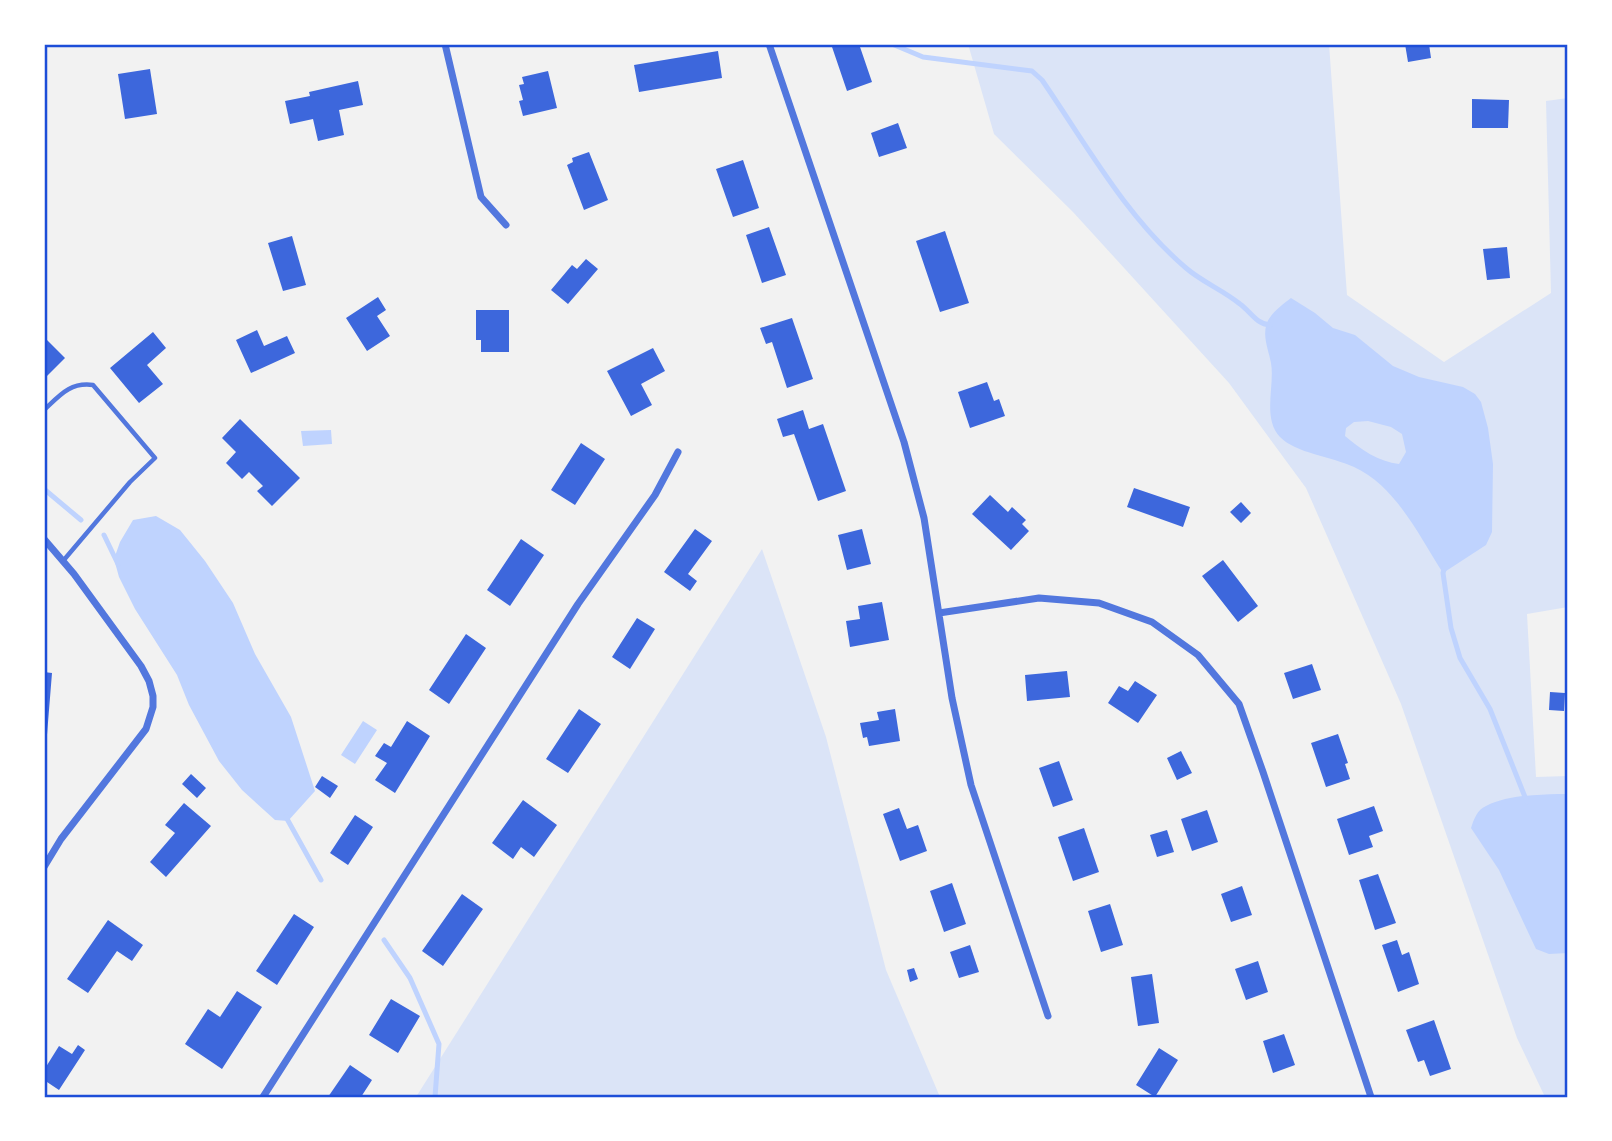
<svg xmlns="http://www.w3.org/2000/svg" width="1612" height="1141" font-family="'Space Grotesk',sans-serif">
<rect width="100%" height="100%" fill="#f2f2f2"/>
<!-- green -->
<path fill="#dbe4f7" d="M968 44H1329L1347 295 1444 362 1551 293 1546 101 1568 98V607L1527 614 1536 777 1568 776V1097H1545L1517 1038 1401 704 1306 488 1229 383 1073 212 994 134Z
M762 549 826 737 886 970 940 1097H416Z"/>
<!-- water -->
<path fill="#bfd3fe" fill-rule="evenodd" d="M1291 298 1315 313 1333 328 1355 335 1393 366 1419 377 1463 387 1475 394 1481 402 1488 428 1493 464 1492 532 1486 545 1443 573C1419 536 1396 486 1354 467 1333 457 1295 453 1280 437 1262 418 1275 386 1271 363 1269 351 1263 339 1266 326 1268 315 1282 305 1291 298ZM1368 421 1391 427 1402 434 1406 452 1399 464C1379 462 1360 449 1345 436L1346 428 1354 422Z
M331 430 332 444 303 446 301 431Z
M156 516 180 530 205 561 233 603 255 654 291 717 315 791 288 821 275 820 242 790 219 761 189 705 177 675 135 609 119 577 114 559 120 542 133 520Z
M363 721 377 730 355 764 341 755Z
M1558 794H1568V953L1549 954 1536 949 1499 870 1471 828C1474 819 1477 810 1486 806 1507 795 1535 795 1558 794Z"/>
<g fill="none" stroke-linecap="round" stroke-linejoin="round">
<!-- stream -->
<path stroke="#bfd3fe" stroke-width="5" d="M892 44 923 57 1032 71 1042 80C1086 144 1126 217 1186 268 1202 282 1223 290 1240 304 1251 312 1256 324 1270 325
M44 489 81 520
M104 535 118 564
M1445 566 1443 573 1451 628 1460 658 1490 709 1527 802
M286 817 321 880
M384 940 410 978 439 1044 435 1097"/>
</g>
<!-- building -->
<path fill="#3d67dc" d="M831 44H859L872 82 847 91Z
M1405 44H1429L1431 58 1408 62Z
M718 51 722 78 639 92 634 65Z
M150 69 157 114 125 119 118 74Z
M548 71 557 108 523 116 519 101 523 100 519 85 524 84 522 77Z
M358 81 363 105 339 110 344 135 318 141 313 119 290 124 285 101 310 96 309 92Z
M1472 99 1509 100 1508 128H1472Z
M898 123 907 148 879 157 871 133Z
M589 152 608 200 584 210 567 165 573 162 572 158Z
M743 160 759 208 733 217 716 169Z
M769 227 786 275 762 283 746 235Z
M945 231 969 303 940 312 916 241Z
M292 236 306 285 283 291 268 243Z
M1507 247 1510 278 1487 280 1483 249Z
M586 259 598 269 568 304 551 290 572 265 577 269Z
M378 297 386 310 377 316 390 336 367 351 346 318Z
M476 310H509V352H481V340H476Z
M792 318 813 379 787 388 772 342 766 344 760 328Z
M257 330 264 346 287 336 295 353 251 373 236 340Z
M153 332 166 348 147 365 163 384 139 403 110 368Z
M44 337 65 358 47 376 44 372Z
M653 348 665 371 641 384 652 405 631 416 607 371Z
M987 382 994 401 999 399 1005 416 970 428 958 392Z
M803 410 809 429 823 424 846 491 818 501 794 434 783 437 777 419Z
M240 419 300 478 272 506 257 491 263 486 249 472 242 479 226 463 236 452 222 438Z
M581 443 605 459 575 505 551 490Z
M1134 488 1190 507 1183 527 1127 507Z
M990 495 1008 512 1012 507 1026 520 1022 524 1029 531 1011 550 972 514Z
M1241 502 1251 513 1241 523 1230 512Z
M695 529 712 541 688 574 697 581 690 591 664 572Z
M862 529 871 564 847 570 838 535Z
M521 539 544 555 510 606 487 590Z
M1223 560 1258 606 1238 622 1202 576Z
M882 602 889 640 850 647 846 621 860 619 858 606Z
M637 618 655 629 630 669 612 657Z
M466 634 486 648 449 704 429 690Z
M1312 664 1321 690 1293 699 1284 673Z
M1067 671 1070 697 1027 701 1025 675Z
M44 672 52 673 46 747H44Z
M1135 681 1157 695 1138 723 1108 703 1119 686 1128 691Z
M1550 692 1565 693 1564 711 1549 710Z
M579 709 601 724 568 773 546 759Z
M895 709 900 741 869 746 867 737 863 738 860 723 879 720 877 712Z
M407 721 430 736 395 793 375 780 387 763 375 756 384 743 391 747Z
M1338 734 1348 763 1345 764 1350 779 1326 787 1311 743Z
M1181 751 1192 773 1177 780 1167 758Z
M1059 761 1073 800 1053 807 1039 768Z
M191 774 206 788 197 798 182 784Z
M322 776 338 786 330 798 315 787Z
M523 800 557 825 534 857 521 847 513 859 492 843Z
M184 803 211 826 166 877 150 862 175 833 165 825Z
M1374 806 1383 831 1369 836 1373 847 1349 855 1337 819Z
M899 808 907 829 918 825 927 851 900 861 883 814Z
M1207 810 1218 842 1192 851 1181 819Z
M355 815 373 827 348 865 330 853Z
M1084 828 1099 872 1073 881 1058 837Z
M1167 830 1174 852 1157 857 1150 835Z
M1378 874 1396 923 1375 930 1359 880Z
M952 883 966 924 944 932 930 891Z
M1242 886 1252 915 1231 922 1221 894Z
M462 894 483 909 443 966 422 951Z
M1110 904 1123 945 1101 952 1088 911Z
M294 914 314 927 277 985 256 971Z
M108 920 143 945 132 961 117 951 88 993 67 979Z
M1397 940 1402 955 1409 952 1419 984 1398 992 1382 945Z
M970 945 979 972 959 978 950 952Z
M1258 961 1268 992 1246 1000 1235 969Z
M914 968 918 979 910 982 907 970Z
M1152 974 1159 1023 1138 1026 1131 977Z
M237 991 262 1007 222 1069 185 1044 208 1009 220 1017Z
M391 999 420 1016 398 1053 369 1035Z
M1434 1020 1451 1069 1430 1076 1424 1060 1418 1062 1406 1030Z
M1284 1034 1295 1065 1273 1073 1263 1041Z
M78 1045 85 1050 59 1090 44 1080V1070L59 1046 72 1054Z
M1159 1048 1178 1060 1155 1097 1136 1085Z
M350 1065 372 1080 361 1097H328Z"/>
<g fill="none" stroke-linecap="round" stroke-linejoin="round">
<!-- service -->
<path stroke="#5277de" stroke-width="4.5" d="M44 410C60 395 70 382 93 385L155 458 130 482 63 561"/>
<!-- minor -->
<path stroke="#5277de" stroke-width="7" d="M445 44 481 197 506 225
M769 44 904 442 924 518 952 698 971 785 1048 1016
M44 539 74 574 141 666 149 681 153 696V707L146 729 61 839 44 867
M939 613 1039 598 1099 603 1152 622 1198 655 1239 704 1263 772 1371 1097
M263 1097 578 604 655 495 678 452"/>
</g>
<!-- border -->
<rect width="1612" height="1141" fill="none" stroke="#ffffff" stroke-width="91"/>
<rect x="46" y="46" width="1520" height="1050" fill="none" stroke="#1d4ed8" stroke-width="2.5"/>
</svg>
